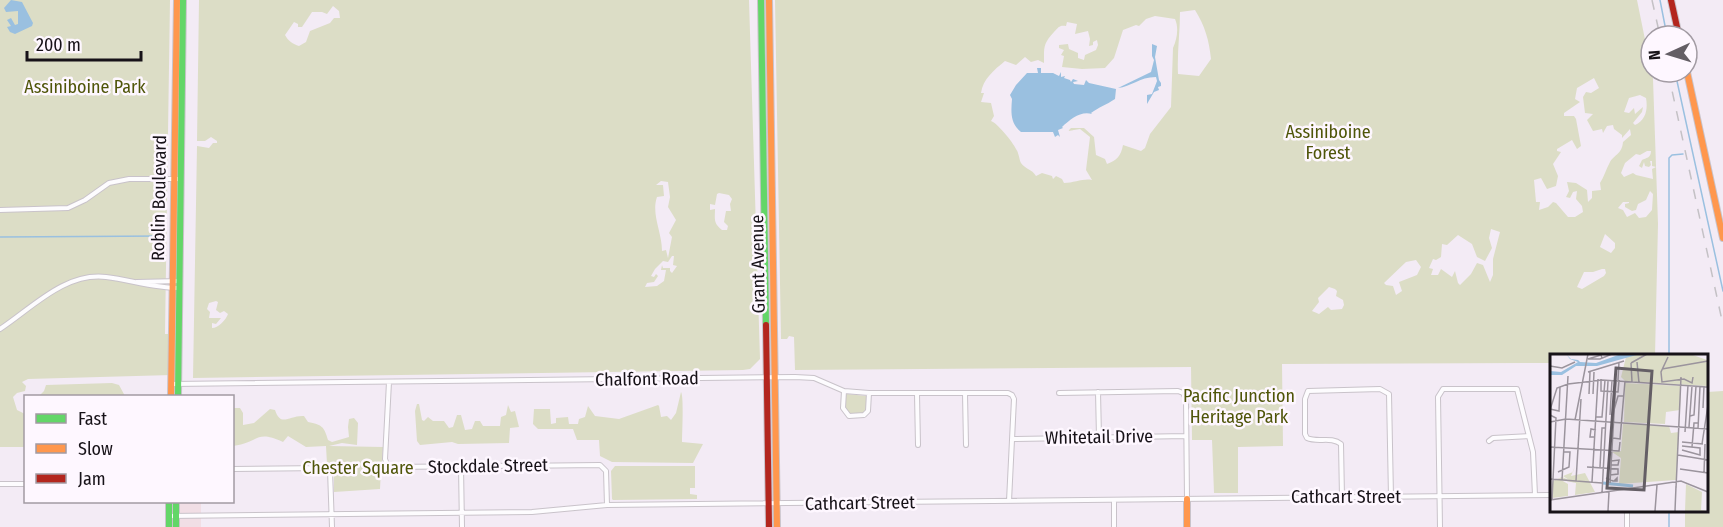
<svg xmlns="http://www.w3.org/2000/svg" width="1723" height="527" font-family="'Fira Sans Condensed',sans-serif">
<rect width="100%" height="100%" fill="#f3ebf5"/>
<!-- commercial -->
<path fill="#f1dee5" d="M177 502H201V527H177Z"/>
<!-- green -->
<path fill="#dcddc6" fill-rule="evenodd" d="M0 0H170L165 334H172V375L28 379 22 382 26 386 25 391 17 393 13 397 17 410 25 414V447H0Z
M199 0H749L760 359 750 369 743 370 193 378 197 146 209 148 213 143H217V141L211 137 205 141H197ZM333 6 339 11 340 18H334L330 23 310 31 306 42 299 46C293 44 288 41 285 35L294 22 298 24V27H302L312 12H322L327 14ZM661 181 668 182 670 197 668 207 676 220 669 233 672 237 668 258 666 250 662 251C662 232 651 214 657 197L664 196 663 185H656ZM719 193 729 195 732 199 730 204 731 211H726L724 222 728 226 727 230H722C713 223 715 219 715 209L710 210V204L715 205 717 194ZM672 256H674L673 265 677 266 672 273 670 271V268H663L662 265 661 270H666L664 281 657 286 645 287 647 283 654 282 658 276 656 274 654 277 651 276 655 269 663 261 668 262ZM216 301 218 302 216 310 220 313 224 311 228 314C226 320 218 328 212 328V323L216 324 221 318H209L210 312 207 309 209 303Z
M775 0H1637L1653 79 1658 224 1655 356H1552V363L1282 364 1283 446 1238 447V493H1214L1212 440H1192L1191 367 795 370 794 337 789 336 787 339H781ZM1195 10C1205 26 1209 40 1211 59L1199 76 1178 74C1177 53 1180 33 1180 12ZM1155 16 1175 19C1179 28 1177 39 1173 48L1171 107 1150 134 1145 148 1141 151 1123 145C1121 156 1117 160 1107 164L1105 159 1096 155 1094 137 1084 128H1071L1068 131 1080 129 1090 137 1086 170 1092 180C1084 178 1074 183 1064 183L1062 179 1056 176 1053 179 1052 176 1042 173 1036 176C1032 169 1025 169 1021 163 1019 159 1019 153 1016 149 1013 142 996 122 991 121L994 116 991 103 981 102 984 93H981C983 79 994 70 1005 61L1016 65 1025 57 1031 62 1038 60 1044 63C1044 47 1043 44 1054 32 1059 27 1059 25 1066 26L1067 22 1077 24 1075 34 1088 31 1090 39 1089 46 1093 45V42L1097 40 1098 45 1096 50 1085 55 1084 60 1078 58V53L1069 49 1068 44 1059 45V48L1064 50 1061 55 1064 56 1062 67 1082 69 1105 68 1114 58 1123 30 1136 25 1139 26 1146 19ZM1594 78 1599 88 1591 93 1586 92 1583 97 1585 113 1593 114 1587 120 1593 131 1602 129 1603 133 1607 126 1613 125 1614 129 1622 135V138L1630 129 1631 135 1623 142C1622 154 1615 154 1610 162 1606 169 1604 177 1600 183L1601 190 1592 191V198L1588 202 1587 190 1576 183 1567 182 1569 191 1566 197 1570 198 1573 192 1577 191 1576 199 1582 206 1583 212 1575 217H1568L1556 203 1553 202 1548 207 1539 210 1540 202H1536L1534 180 1541 178 1547 189 1556 186 1558 176 1553 164 1561 152 1557 151V149L1572 140 1577 149 1581 146 1576 119 1574 116H1564V113L1580 102 1575 99 1577 88ZM1640 95 1646 98C1648 109 1646 120 1635 125L1633 123 1642 112 1643 107 1635 114 1634 108 1629 113 1624 112 1629 98ZM1647 151H1651C1651 158 1646 158 1642 160L1639 166 1642 168 1644 162 1645 166 1649 167 1651 165 1650 161H1652V166L1656 167 1652 169 1653 179 1636 175 1633 173 1624 177 1621 173 1625 163 1636 154 1640 155ZM1650 191 1653 194 1652 210 1646 217 1639 218 1635 213 1627 217 1623 210 1618 208 1623 202H1629V203L1625 204V207L1632 211 1636 210 1638 204 1646 200ZM1491 229 1500 232 1493 259V275L1490 282 1483 265 1477 263 1471 274 1460 285 1458 283 1455 271 1452 277 1441 269 1438 275H1431L1433 269 1429 268 1433 259 1436 260 1441 257 1442 244 1447 245 1458 235 1472 244 1477 257 1485 261 1492 248 1489 238ZM1605 234 1615 243V248L1611 253 1600 247ZM1416 260 1421 267 1417 275 1399 282 1402 291 1396 295 1393 286 1386 285 1384 283 1406 262ZM1602 269H1605L1606 273 1604 276 1582 289 1577 287 1584 272H1593ZM1329 287 1335 289 1337 291 1336 296 1343 300 1344 305 1342 309 1331 310 1328 307 1319 314 1312 311 1319 302 1318 298Z
M112 383 119 385 125 396H39L44 391 46 385Z
M1723 391V527H1685V511L1706 510 1707 392Z
M681 392C684 397 682 432 682 442L703 444 693 463 612 462 600 456 599 440H577L573 429H538L533 424 534 409H550L551 424 556 423V418L568 417 569 424H578L579 419 585 417 588 406 595 416 619 419 658 405 659 406 661 417 667 416 671 420 676 413Z
M847 394 866 396C869 403 868 408 864 414H850L845 410 844 396Z
M417 404H419L422 420 424 421 428 417 433 421H444L449 428 453 427 457 415H461L465 430 472 429 475 421H480L483 426H500L501 417 506 415 508 405 511 412 515 411 519 427 510 428 509 443 458 444 452 442 420 445 417 441 415 411Z
M233 408H240L243 413V425L254 423 270 409 275 410C281 428 289 415 304 416L308 422C322 425 324 426 328 440L332 442 349 437 348 427 349 419 354 418 358 423 357 445 342 443 329 446 383 447 382 465 385 469H381L380 489 334 492V465L327 464 326 446 306 447 288 436 283 442C255 429 259 443 233 446Z
M615 466H695V488H690V494L697 495V499L613 500 612 499 611 471Z"/>
<!-- water -->
<path fill="#9ac0e0" d="M11 0 22 2 33 23 32 26 15 34 10 32 7 27 11 26 7 20 11 18 15 25 18 24V11L6 12 4 8Z
M1152 44 1157 46 1155 57 1159 80 1161 83V86L1158 87 1159 90 1154 92 1147 104V95L1152 94 1157 81 1156 77C1139 77 1131 87 1118 88L1151 72 1154 60 1152 56Z
M1037 68H1041V73H1053L1059 76 1061 72V77L1065 76 1064 78 1070 80 1071 82 1073 79 1078 81 1073 82 1074 84 1084 85 1086 80 1089 83 1116 89 1115 99C1106 105 1099 107 1091 113L1092 114C1080 111 1071 119 1062 127L1063 128 1058 130 1060 137 1058 135 1055 137 1053 132H1021C1010 123 1011 112 1012 99L1010 95 1016 85 1027 73H1038Z"/>
<g fill="none" stroke-linecap="round" stroke-linejoin="round">
<!-- stream -->
<path stroke="#9ac0e0" stroke-width="1.5" d="M1660 0 1667 36
M1675 72 1723 291
M0 237 164 236
M1669 356V158L1672 155 1683 154
M1669 527V510"/>
<defs>
<path id="street" d="M0 210 68 208 85 200 109 183 129 179H181
M137 282 180 281
M0 329C32 308 65 272 106 277 131 280 154 288 180 288
M389 382 385 459 387 464 391 467 600 465 606 471 607 505
M172 384 795 377 814 378 844 391 869 393H1008L1012 395 1014 399 1009 501
M844 391 843 408 849 416 864 415 868 411 869 393
M1098 392 1099 437
M965 393 966 445
M1059 393 1178 391 1183 393 1186 399 1187 499
M917 394 918 445
M1013 439 1186 436
M1489 441 1493 438 1529 436
M461 467 462 527
M232 469 326 468 330 470 332 527
M0 484H26
M1342 497 1341 444C1331 436 1318 443 1307 438L1305 434V399L1308 391 1380 389 1389 394 1391 497
M1114 500V527
M1627 510V527
M169 516 532 512 607 505 1552 495
M1440 527 1438 397 1443 389H1517L1533 452 1535 495"/>
<path id="fast" d="M761 0 766 325
M178 396 183 0
M169 502V527
M176 502V527"/>
<path id="slow" d="M769 0 777 527
M1687 72 1723 238
M171 396 177 0
M1187 499V527"/>
<path id="jam" d="M1671 0 1679 36
M766 325 769 527"/>
</defs>
<!-- street casing -->
<use href="#street" stroke="#c9c3ca" stroke-width="6"/>
<!-- fast casing -->
<use href="#fast" stroke="#c9c3ca" stroke-width="8"/>
<!-- slow casing -->
<use href="#slow" stroke="#c9c3ca" stroke-width="8"/>
<!-- jam casing -->
<use href="#jam" stroke="#c9c3ca" stroke-width="8"/>
<!-- street -->
<use href="#street" stroke="#fdfcfe" stroke-width="4"/>
<!-- fast -->
<use href="#fast" stroke="#63d668" stroke-width="6"/>
<!-- slow -->
<use href="#slow" stroke="#ff974d" stroke-width="6"/>
<!-- jam -->
<use href="#jam" stroke="#b3261e" stroke-width="6"/>
<!-- rail -->
<path stroke="#c4c1c5" stroke-width="1.5" stroke-dasharray="10 10" stroke-linecap="butt" d="M1652 0 1660 36
M1668 72 1723 325"/>
</g>
<g text-anchor="middle" dominant-baseline="central" stroke-width="5" stroke-linejoin="round" paint-order="stroke">
<!-- park labels -->
<g font-size="18" fill="#4f5509" stroke="#fef7ff">
<text x="85" y="87">Assiniboine Park</text>
<text x="1328" y="132">Assiniboine<tspan x="1328" dy="21">Forest</tspan></text>
<text x="1239" y="396">Pacific Junction<tspan x="1239" dy="21">Heritage Park</tspan></text>
<text x="358" y="468">Chester Square</text>
</g>
<!-- street labels -->
<g font-size="18" fill="#171218" stroke="#fef7ff">
<text transform="translate(159 198) rotate(-89)">Roblin Boulevard</text>
<text transform="translate(758 264) rotate(-91)">Grant Avenue</text>
<text transform="translate(647 379) rotate(-1)">Chalfont Road</text>
<text transform="translate(1099 437) rotate(-1)">Whitetail Drive</text>
<text transform="translate(488 466) rotate(-1)">Stockdale Street</text>
<text x="1346" y="497">Cathcart Street</text>
<text transform="translate(860 503) rotate(-1)">Cathcart Street</text>
</g>
</g>
<!-- overview -->
<g transform="translate(1550 354)">
<rect width="158" height="158" fill="#f3ebf5"/>
<path d="M90 0H140L157 6V32L75 27 71 23 76 3ZM75 29 131 32 130 56 116 58 115 70 74 68ZM73 70 119 72 121 79 129 78 126 126 69 130 71 104 62 98 71 97ZM25 112 21 122 35 119 45 138 25 141 26 129 11 126 18 130V142L2 144 3 127 12 123 19 126 13 122 23 118ZM136 130 152 138 151 156 157 157H135Z" fill="#dcddc6"/>
<path d="M16 0 21 5 28 6 30 8 46 9 71 0H90L47 12H26L12 21H0V17L11 18 28 8 20 5Z" fill="#9ac0e0"/>
<path fill="none" stroke="#9ac0e0" stroke-width="3" d="M53 129 83 132"/>
<path fill="none" stroke="#9b949d" stroke-width="1.5" d="M118 3 111 18 112 28 134 25 142 29 143 23M52 4 51 1 38 5H50L62 0M87 8 89 29M81 9 82 28M81 9 97 0M0 12 12 14 25 8M112 15 158 7M38 18 74 7M51 25V37L68 38 69 26M68 26 69 8M39 40 40 18M43 40 44 18M153 54 154 32M0 55 9 57 10 33M0 56 7 34 18 30 52 26 158 33M64 56 68 42H74M0 61 6 64 2 146M60 61 62 26M140 62 144 61 146 32M46 63H52L55 26M25 66 38 0M0 68 16 65 158 75M139 73 142 32M148 75 150 32M135 78 138 31M45 83H40L41 75 46 76M63 84 70 85 75 27M132 88 153 90M152 90 158 51M132 92 150 94V101L132 96M0 93 69 97 70 88M142 93 144 69H148M128 101 158 106M61 107 69 106 68 111H61M37 113 68 115V120L60 121M50 113 52 74H55M130 115 158 119M8 118 19 113 20 98H14M154 119 155 90M56 124 63 127H67V124L64 127M0 125 52 129M12 126 18 22M26 127 31 45M42 128 48 25M60 129 66 26M126 134 131 23M52 139 58 27M0 146 131 127 158 138M58 157 59 138M105 157 107 131M125 157 126 132"/>
<path fill="#645e65" fill-opacity="0.15" stroke="#645e65" stroke-width="3" d="M66 14 102 17 94 136 57 134Z"/>
<rect width="158" height="158" fill="none" stroke="#171218" stroke-width="3"/>
</g>
<!-- legend -->
<rect x="24" y="395" width="210" height="108" fill="#fef7ff" stroke="#a29ba3" stroke-width="1.5"/>
<rect x="36" y="414" width="30" height="9" fill="#63d668" stroke="#a29ba3" stroke-width="1.5"/>
<text x="78" y="425" font-size="18" fill="#171218">Fast</text>
<rect x="36" y="444" width="30" height="9" fill="#ff974d" stroke="#a29ba3" stroke-width="1.5"/>
<text x="78" y="455" font-size="18" fill="#171218">Slow</text>
<rect x="36" y="474" width="30" height="9" fill="#b3261e" stroke="#a29ba3" stroke-width="1.5"/>
<text x="78" y="485" font-size="18" fill="#171218">Jam</text>
<!-- north arrow -->
<g transform="translate(1669 54) rotate(266)"><circle r="28" fill="#fef7ff" stroke="#a29ba3" stroke-width="1.5"/>
<path d="M0-4.5L10 22L0 15L-10 22Z" fill="#645e65"/>
<text y="-9" font-size="16" font-weight="bold" text-anchor="middle" fill="#171218">N</text>
</g>
<!-- scale -->
<path d="M27 51v9h114v-9" fill="none" stroke="#171218" stroke-width="3"/>
<text x="36" y="51" font-size="18" fill="#171218" stroke="#fef7ff" stroke-width="4.5" paint-order="stroke">200 m</text>
</svg>
